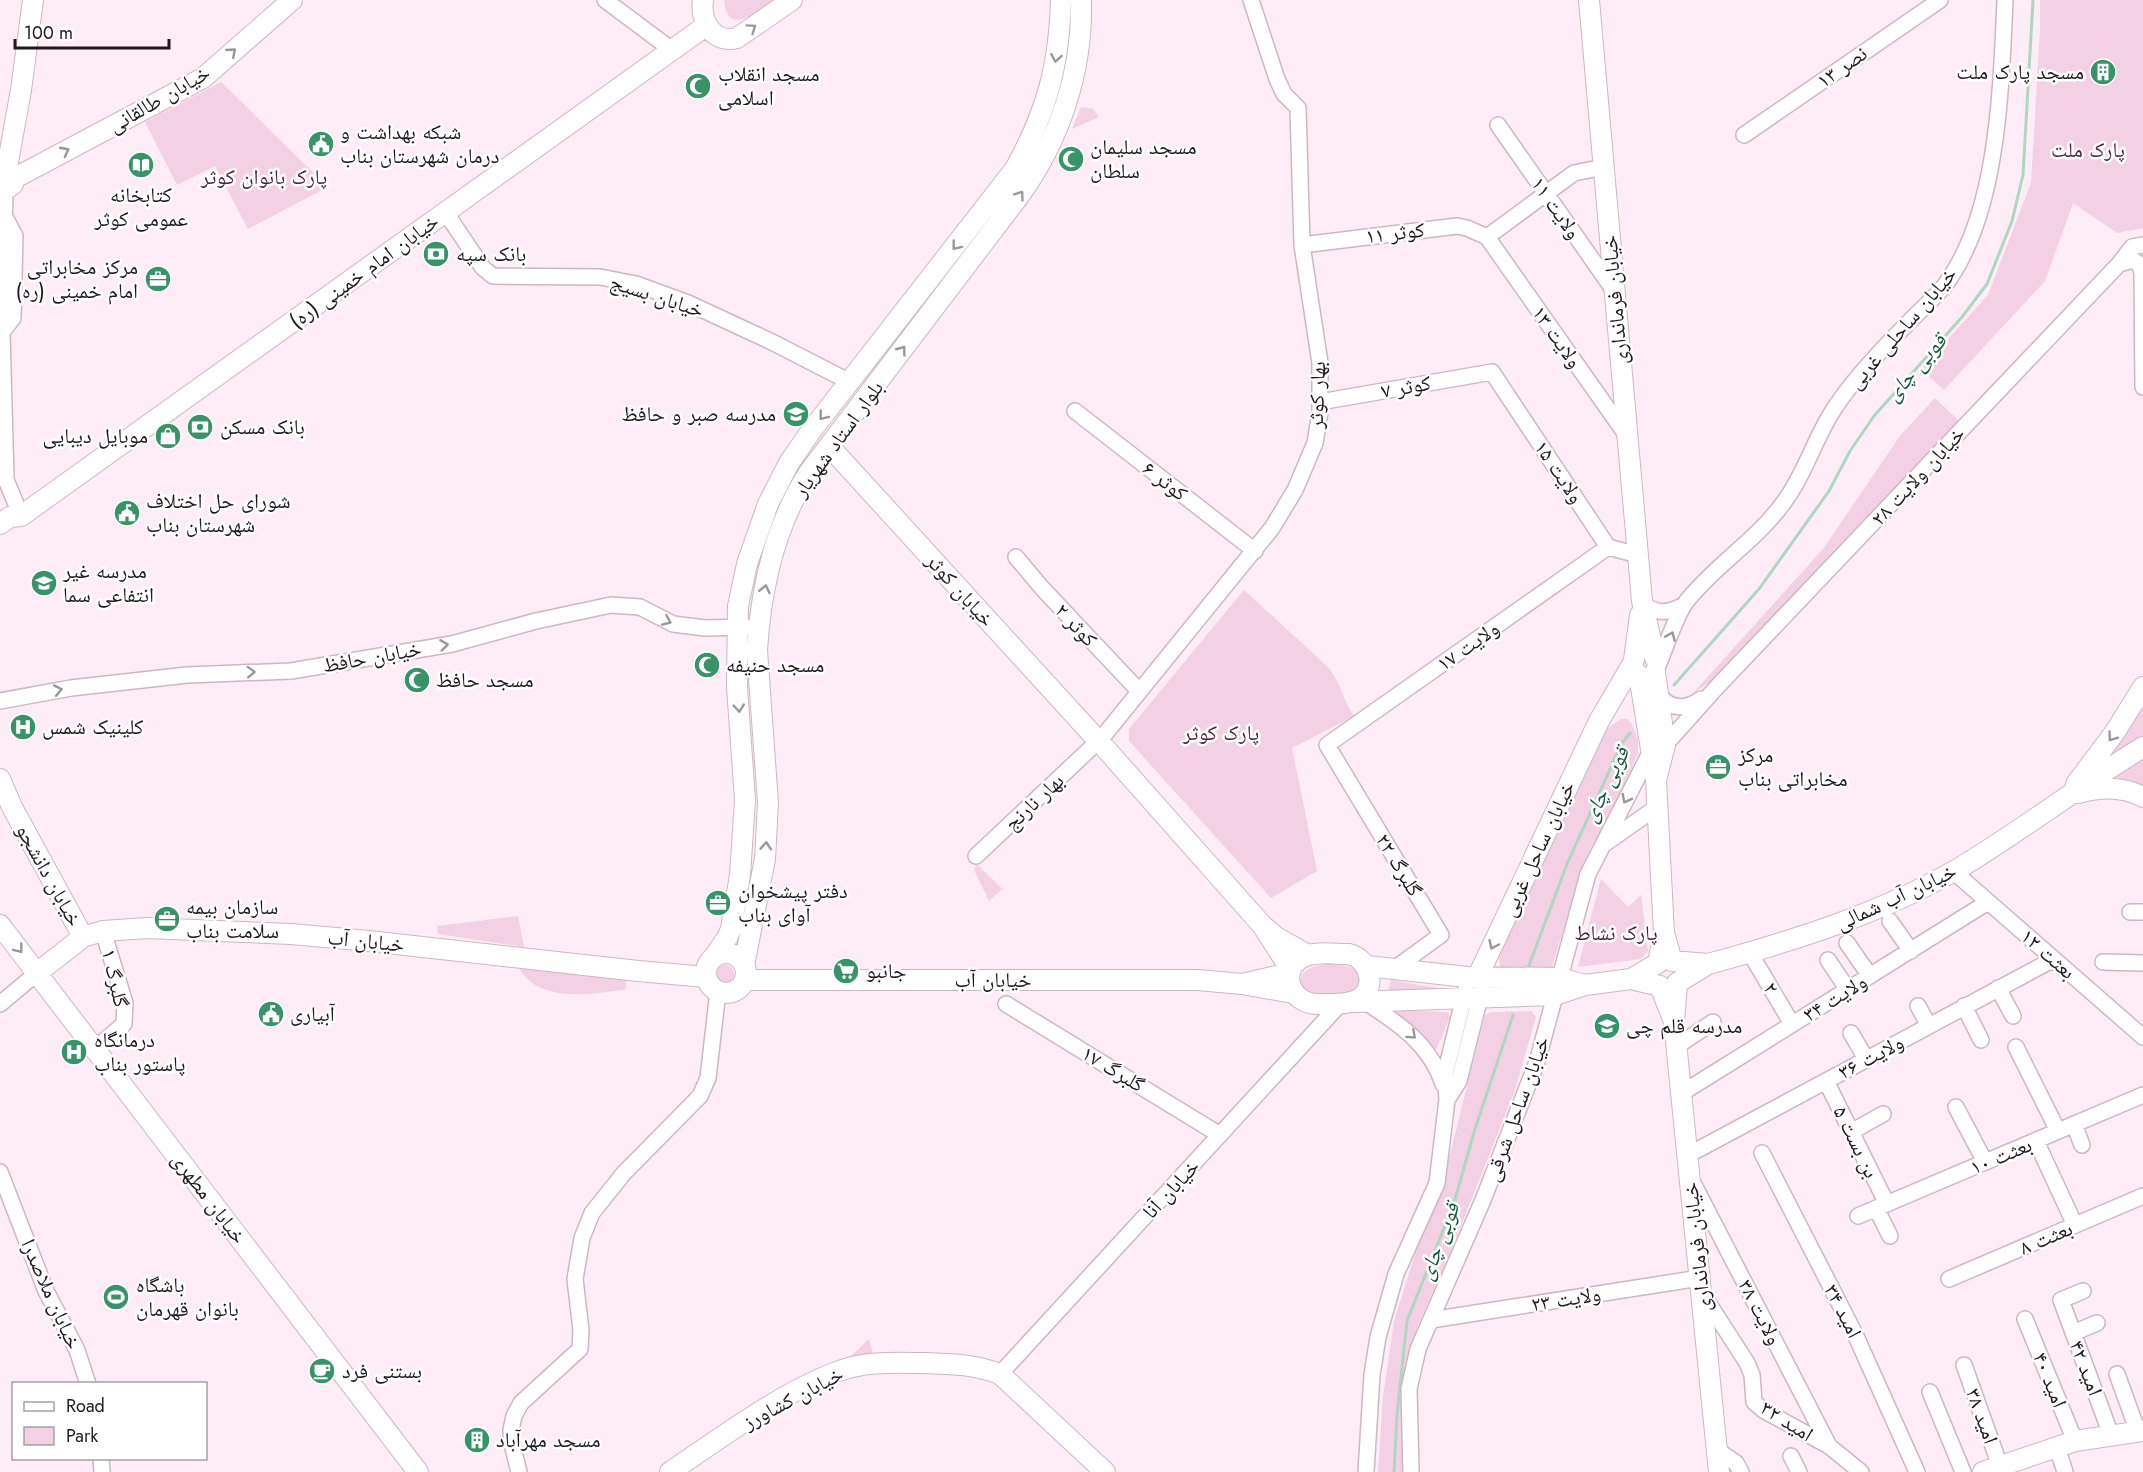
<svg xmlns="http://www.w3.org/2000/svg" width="2143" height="1472" font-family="Jost,'Noto Naskh Arabic',sans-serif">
<rect width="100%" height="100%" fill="#feedf6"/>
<!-- green -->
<path fill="#f3d0e3" d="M724 0H773C757 11 727 38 724 0Z
M2040 0H2143V228L2117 233 2073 203 2045 281 1944 390 1921 369 1988 295 2031 183 2040 31Z
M221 82 328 187 248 229 215 166 177 185 145 122Z
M1081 107 1093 109 1099 117 1072 129Z
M1935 398 1960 422 1726 668 1710 682 1693 693 1823 549 1900 436Z
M1244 590 1329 668C1341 683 1343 701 1354 716L1292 748 1317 871 1271 898 1129 741V729Z
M2143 707V738L2116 751 2114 750Z
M1621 719H1627L1631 723 1638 739V753L1613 813 1590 849 1582 868 1552 967 1547 972 1505 971 1501 967 1498 957 1601 737 1608 728Z
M2143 757V786L2107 781Z
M977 864 1002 889 989 901 974 870Z
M1601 879 1628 907 1641 895 1648 951 1641 959 1578 967Z
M518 916 524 947 438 934 437 926Z
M1326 964C1341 964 1352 965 1362 975L1359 986C1344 998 1311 1001 1300 983 1300 969 1315 966 1326 964Z
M516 965 626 977V989C598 994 556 1000 532 983 526 978 521 971 516 965Z
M716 974a9 9 0 1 1 18 0a9 9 0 1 1-18 0Z
M1391 980 1454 991H1388Z
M1387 1010 1447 1012 1450 1017 1436 1050 1421 1035Z
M1531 1011 1536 1017 1514 1093 1446 1263 1418 1325 1412 1343 1404 1413 1403 1472H1378L1383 1397 1394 1321 1415 1254 1443 1182 1485 1015 1491 1012Z
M869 1339 873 1354 848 1359Z"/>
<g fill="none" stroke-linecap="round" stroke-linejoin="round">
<!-- stream -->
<path stroke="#afd6c0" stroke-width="3" d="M1674 685 1759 589 1829 491 1850 451 1874 416 1962 317 1987 284 2012 221 2023 175 2033 0
M1528 968 1567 864 1622 743 1630 733
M1394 1472 1397 1415 1407 1321 1454 1203 1475 1129 1513 1015"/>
<defs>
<path id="minor" d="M605 0 672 50
M1498 125 1615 292
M1744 135 1940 0
M5 189 2 332 6 480 21 516
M446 213 483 268 493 276 600 277 636 284 688 303 772 342 850 382
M1487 237 1574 173 1604 167
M1302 245 1457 226 1467 228 1487 237 1627 436
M2119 264 2133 260 2139 264 2142 272 2143 387
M2 332 13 318 15 236 6 219
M1320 402 1492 372 1608 547 1638 555
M1075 411 1255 551
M1016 557 1042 588 1139 691
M1642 601C1654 616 1669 613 1684 605
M1657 668C1664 652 1676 615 1686 602 1715 565 1757 540 1784 502 1806 473 1815 436 1836 406 1856 376 1882 349 1907 324 1919 311 1934 299 1945 285 1999 213 2001 86 2005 0
M1658 694C1670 710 1686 710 1701 699
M0 701 71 688 187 675 291 671 452 644 536 621 611 605 640 607 673 624 705 628 747 627
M1105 734 1272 528 1295 490 1315 443 1320 412V363L1302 245 1298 108 1284 94 1277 79 1251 0
M1603 845 1657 807
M976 856 1091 748
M1953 871 2143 1037
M2130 912H2143
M1890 921 1911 951
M1847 943 1870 976
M1750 953 1792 1024
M1828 960 1848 990
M2103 962 2143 963
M1394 969 1441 935 1327 745 1608 547
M1998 988 2013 1016
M1364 1001C1398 1023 1430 1044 1443 1084
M0 1004 37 973
M1006 1004 1220 1135
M1918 1006 1929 1026
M1964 1006 1981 1040
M1851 1033 1866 1059
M1677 1046 1713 1022
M2016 1047 2058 1131
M95 1049 124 1024 125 1003 103 931
M1826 1081 1887 1204
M1682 1093 1988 902
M1447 1100 1459 1081 1482 989
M1956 1107 1985 1162
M2074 1124 2082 1145
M1851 1132 1883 1114
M2036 1141 2075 1225
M1762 1153 1855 1334 1917 1472
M1688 1155 2054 959
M0 1172 46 1291 77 1350 88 1384
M1693 1183 1829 1446
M1876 1208 1890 1236
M1858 1216 2143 1095
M1949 1279 2143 1196
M2083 1291 2061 1300 2111 1435
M1702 1293 1747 1363 1752 1375 1754 1402 1763 1410 1829 1446 1861 1472
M2025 1319 2075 1441
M1431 1320 1700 1278
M2073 1333 2097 1323
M1964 1365 2000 1466
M1000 1374 1341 1003
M2117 1374 2138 1432
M1930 1392 1963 1472
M2057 1447 2065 1472
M1717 1450 1736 1463 1741 1472
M1791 1456 1799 1472
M101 1458 102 1472
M519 1472 512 1444 511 1430 514 1416 521 1403 580 1349 581 1330 575 1279 582 1238 592 1213 624 1173 700 1096 708 1078 718 991
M1366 1472 1372 1375 1378 1337 1396 1274 1437 1183 1447 1100 1445 1074 1466 989
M1411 1472 1409 1389 1418 1349 1483 1200 1537 1062 1588 874 1651 751 1665 745 1716 688 2119 264 2132 247 2143 245"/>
<path id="major" d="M703 0C700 21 713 44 737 38L792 0
M1589 0 1642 601 1655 658
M6 173 21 90 33 0
M13 179 203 78 292 0
M0 187 8 188 13 184 12 177 5 173
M829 446 1092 734
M0 524 10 517 21 516 707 25
M1634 660 1640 615
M1639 675 1656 780 1665 745 1655 672
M1105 748 1262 925
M0 779 12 807 83 937
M1656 780 1664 933
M2076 784 2115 732 2143 687
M2078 793C2101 787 2122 786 2143 797
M0 925 418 1472
M1664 933 1672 961 1708 964 1677 983 1674 1022 1660 986 1631 979 1658 963Z
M706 973a20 20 0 1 1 40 0a20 20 0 1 1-40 0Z
M1349 954C1371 959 1379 993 1354 1001 1344 1005 1328 1004 1317 1004 1291 1004 1277 971 1303 957 1315 951 1335 954 1349 954Z
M713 958 727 938 731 929 740 875 745 800 737 687 738 606 747 564 768 504 789 463 811 431 1015 169C1047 111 1059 66 1061 0
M1708 964C1793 941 1879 914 1956 870 2020 832 2079 786 2143 747
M744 965 765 859 768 803 757 650C761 587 775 524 810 471L1019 196C1060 140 1083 70 1081 0
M1291 970 1262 925 1276 937 1308 955
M37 973 83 937 103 931 147 928 291 934 369 941 638 971 706 977
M1290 973 1242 984 1293 993
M1477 978 1599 721 1633 663
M745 980H1198L1242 984
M1585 985 1631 979
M1354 1002 1555 995 1585 985 1559 978 1467 977 1367 966
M1674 1022 1719 1472
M670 1472C722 1437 783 1391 842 1370 867 1361 898 1363 924 1363 953 1364 972 1364 1000 1374L1105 1472
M1983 1472 2075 1441 2143 1431"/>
</defs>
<!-- minor casing -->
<use href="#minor" stroke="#ccb8c3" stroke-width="18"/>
<!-- major casing -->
<use href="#major" stroke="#ccb8c3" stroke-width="22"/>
<!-- minor -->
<use href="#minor" stroke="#fff" stroke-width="15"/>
<!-- major -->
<use href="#major" stroke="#fff" stroke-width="20"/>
</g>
<!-- one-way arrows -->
<defs><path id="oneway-chevron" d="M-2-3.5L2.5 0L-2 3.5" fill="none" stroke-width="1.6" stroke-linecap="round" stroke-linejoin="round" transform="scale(1.5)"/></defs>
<g stroke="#9a9799">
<use href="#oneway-chevron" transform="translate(752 28) rotate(-35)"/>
<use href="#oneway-chevron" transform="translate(232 52) rotate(-41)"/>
<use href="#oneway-chevron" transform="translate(1056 58) rotate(100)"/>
<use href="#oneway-chevron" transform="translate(65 151) rotate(-28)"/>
<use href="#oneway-chevron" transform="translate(1020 195) rotate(-54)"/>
<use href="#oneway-chevron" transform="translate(956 246) rotate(128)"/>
<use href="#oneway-chevron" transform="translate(902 350) rotate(-53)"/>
<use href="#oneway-chevron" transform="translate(823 416) rotate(128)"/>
<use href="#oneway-chevron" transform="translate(765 589) rotate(-78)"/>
<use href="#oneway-chevron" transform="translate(667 621) rotate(23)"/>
<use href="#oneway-chevron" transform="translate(1671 636) rotate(-67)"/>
<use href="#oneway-chevron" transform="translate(444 645) rotate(-7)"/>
<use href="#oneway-chevron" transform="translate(251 672) rotate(-2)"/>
<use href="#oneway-chevron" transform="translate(58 690) rotate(-11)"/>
<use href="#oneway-chevron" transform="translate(739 708) rotate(84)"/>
<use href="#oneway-chevron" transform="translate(2112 737) rotate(126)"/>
<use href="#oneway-chevron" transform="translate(1626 799) rotate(118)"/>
<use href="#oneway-chevron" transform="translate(766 846) rotate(-86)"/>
<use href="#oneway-chevron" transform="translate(1493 945) rotate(115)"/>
<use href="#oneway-chevron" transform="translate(19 949) rotate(52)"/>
<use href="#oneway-chevron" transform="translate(1412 1035) rotate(42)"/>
</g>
<!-- icons -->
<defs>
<symbol id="building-disc" viewBox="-11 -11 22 22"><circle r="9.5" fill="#399369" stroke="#fff"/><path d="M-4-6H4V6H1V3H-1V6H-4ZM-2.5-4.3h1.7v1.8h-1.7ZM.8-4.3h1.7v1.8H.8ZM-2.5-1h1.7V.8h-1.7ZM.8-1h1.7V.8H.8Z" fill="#fff"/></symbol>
<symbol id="mosque-disc" viewBox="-11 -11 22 22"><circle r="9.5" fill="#399369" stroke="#fff"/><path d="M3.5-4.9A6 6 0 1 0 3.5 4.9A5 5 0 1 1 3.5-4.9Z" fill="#fff"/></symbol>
<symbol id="civic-disc" viewBox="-11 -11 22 22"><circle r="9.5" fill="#399369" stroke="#fff"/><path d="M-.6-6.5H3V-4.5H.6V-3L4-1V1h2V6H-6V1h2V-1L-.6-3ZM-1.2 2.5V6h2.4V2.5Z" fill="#fff"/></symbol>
<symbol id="library-disc" viewBox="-11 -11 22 22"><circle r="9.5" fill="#399369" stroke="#fff"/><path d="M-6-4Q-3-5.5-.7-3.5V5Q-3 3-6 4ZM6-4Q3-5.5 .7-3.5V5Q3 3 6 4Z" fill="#fff"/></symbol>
<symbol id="bank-disc" viewBox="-11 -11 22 22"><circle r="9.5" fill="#399369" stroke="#fff"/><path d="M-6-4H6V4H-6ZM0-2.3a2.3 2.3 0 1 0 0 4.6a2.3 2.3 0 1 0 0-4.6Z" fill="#fff"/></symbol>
<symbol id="office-disc" viewBox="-11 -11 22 22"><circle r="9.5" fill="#399369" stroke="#fff"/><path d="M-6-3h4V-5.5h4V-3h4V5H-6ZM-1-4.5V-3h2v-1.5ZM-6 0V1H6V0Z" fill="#fff"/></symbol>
<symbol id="school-disc" viewBox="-11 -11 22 22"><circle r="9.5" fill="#399369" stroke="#fff"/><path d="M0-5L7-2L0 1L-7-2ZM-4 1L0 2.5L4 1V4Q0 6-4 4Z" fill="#fff"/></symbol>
<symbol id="shop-disc" viewBox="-11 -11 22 22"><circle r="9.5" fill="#399369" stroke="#fff"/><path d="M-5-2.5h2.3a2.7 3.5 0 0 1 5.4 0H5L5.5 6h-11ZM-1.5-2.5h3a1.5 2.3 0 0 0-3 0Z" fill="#fff"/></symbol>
<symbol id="hospital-disc" viewBox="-11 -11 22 22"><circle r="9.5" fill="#399369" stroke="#fff"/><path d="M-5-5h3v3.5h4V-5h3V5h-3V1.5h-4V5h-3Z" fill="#fff"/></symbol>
<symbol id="supermarket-disc" viewBox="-11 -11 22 22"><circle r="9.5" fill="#399369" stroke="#fff"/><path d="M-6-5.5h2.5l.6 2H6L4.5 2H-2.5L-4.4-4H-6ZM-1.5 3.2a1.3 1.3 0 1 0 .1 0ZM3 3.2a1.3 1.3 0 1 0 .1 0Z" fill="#fff"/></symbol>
<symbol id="stadium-disc" viewBox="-11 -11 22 22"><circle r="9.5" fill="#399369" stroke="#fff"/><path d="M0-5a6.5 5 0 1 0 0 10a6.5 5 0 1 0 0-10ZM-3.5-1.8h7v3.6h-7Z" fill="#fff"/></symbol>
<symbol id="cafe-disc" viewBox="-11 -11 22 22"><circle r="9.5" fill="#399369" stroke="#fff"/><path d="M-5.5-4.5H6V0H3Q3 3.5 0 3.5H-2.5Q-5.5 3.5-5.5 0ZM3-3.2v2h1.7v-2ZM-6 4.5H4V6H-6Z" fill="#fff"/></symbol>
</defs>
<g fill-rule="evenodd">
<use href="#building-disc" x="2088" y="57" width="30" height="30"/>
<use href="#mosque-disc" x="683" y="71" width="30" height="30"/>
<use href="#civic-disc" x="306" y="129" width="30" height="30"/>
<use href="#mosque-disc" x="1056" y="144" width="30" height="30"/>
<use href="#library-disc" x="126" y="150" width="30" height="30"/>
<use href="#bank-disc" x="421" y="239" width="30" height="30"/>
<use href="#office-disc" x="143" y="264" width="30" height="30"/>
<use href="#school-disc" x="781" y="399" width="30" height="30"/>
<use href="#bank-disc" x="185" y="412" width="30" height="30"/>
<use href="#shop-disc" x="153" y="421" width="30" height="30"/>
<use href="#civic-disc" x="112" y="498" width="30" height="30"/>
<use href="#school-disc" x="29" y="568" width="30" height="30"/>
<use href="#mosque-disc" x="692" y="650" width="30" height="30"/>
<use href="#mosque-disc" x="402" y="665" width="30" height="30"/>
<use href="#hospital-disc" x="8" y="712" width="30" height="30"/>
<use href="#office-disc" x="1703" y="752" width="30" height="30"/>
<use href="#office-disc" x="703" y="888" width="30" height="30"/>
<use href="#office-disc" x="152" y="904" width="30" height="30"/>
<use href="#supermarket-disc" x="831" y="956" width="30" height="30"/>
<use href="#civic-disc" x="256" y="999" width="30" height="30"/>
<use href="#school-disc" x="1592" y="1011" width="30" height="30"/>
<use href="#hospital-disc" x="59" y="1037" width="30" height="30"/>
<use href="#stadium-disc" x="101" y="1282" width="30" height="30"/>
<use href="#cafe-disc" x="307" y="1356" width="30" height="30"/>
<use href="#building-disc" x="462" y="1425" width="30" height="30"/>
</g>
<g text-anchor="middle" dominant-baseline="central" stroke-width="5" stroke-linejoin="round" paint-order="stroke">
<!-- street labels -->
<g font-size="21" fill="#1f181c" stroke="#fff">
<text transform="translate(1842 67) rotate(-35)">نصر ۱۳</text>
<text transform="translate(159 99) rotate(-30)">خیابان طالقانی</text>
<text transform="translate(1556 208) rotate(55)">ولایت ۱۱</text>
<text transform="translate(1395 233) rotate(-7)">کوثر ۱۱</text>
<text transform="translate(364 271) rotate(-36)">خیابان امام خمینی (ره)</text>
<text transform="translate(657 296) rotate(18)">خیابان بسیج</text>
<text transform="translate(1615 300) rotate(-95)">خیابان فرمانداری</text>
<text transform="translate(1902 328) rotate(-49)">خیابان ساحلی غربی</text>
<text transform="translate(1557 337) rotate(55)">ولایت ۱۳</text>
<text transform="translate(1406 387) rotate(-10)">کوثر ۷</text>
<text transform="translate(1317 395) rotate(-88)">بهار کوثر</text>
<text transform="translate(838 439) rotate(-54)">بلوار استاد شهریار</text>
<text transform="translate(1559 472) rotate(56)">ولایت ۱۵</text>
<text transform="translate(1918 476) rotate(-47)">خیابان ولایت ۲۸</text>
<text transform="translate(1165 481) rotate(38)">کوثر ۶</text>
<text transform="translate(960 590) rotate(48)">خیابان کوثر</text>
<text transform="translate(1076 625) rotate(47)">کوثر ۲</text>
<text transform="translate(1468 646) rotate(-35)">ولایت ۱۷</text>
<text transform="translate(372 657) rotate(-10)">خیابان حافظ</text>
<text transform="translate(1034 802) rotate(-43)">بهار نارنج</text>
<text transform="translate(1538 849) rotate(-65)">خیابان ساحل غربی</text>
<text transform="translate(1399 865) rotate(59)">گلبرگ ۲۲</text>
<text transform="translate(49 875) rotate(61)">خیابان دانشجو</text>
<text transform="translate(1896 897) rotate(-25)">خیابان آب شمالی</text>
<text transform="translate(366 941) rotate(6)">خیابان آب</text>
<text transform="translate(2048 954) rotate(41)">بعثت ۱۲</text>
<text transform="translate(115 978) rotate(77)">گلبرگ ۱</text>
<text x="993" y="980">خیابان آب</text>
<text transform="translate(1771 988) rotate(60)">۲</text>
<text transform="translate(1835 998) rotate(-32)">ولایت ۳۴</text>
<text transform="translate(1871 1057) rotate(-28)">ولایت ۳۶</text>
<text transform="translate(1113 1069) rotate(31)">گلبرگ ۱۷</text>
<text transform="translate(1517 1109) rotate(-70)">خیابان ساحل شرقی</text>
<text transform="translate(1856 1142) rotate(64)">بن بست ۵</text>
<text transform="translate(2001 1156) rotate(-23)">بعثت ۱۰</text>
<text transform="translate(1171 1189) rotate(-47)">خیابان آنا</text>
<text transform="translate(209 1198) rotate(53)">خیابان مطهری</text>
<text transform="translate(2046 1238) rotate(-23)">بعثت ۸</text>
<text transform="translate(1697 1247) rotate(-96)">خیابان فرمانداری</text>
<text transform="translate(51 1294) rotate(66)">خیابان ملاصدرا</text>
<text transform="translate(1566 1299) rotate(-9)">ولایت ۲۳</text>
<text transform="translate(1843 1311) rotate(63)">امید ۳۴</text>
<text transform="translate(1760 1312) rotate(63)">ولایت ۳۸</text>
<text transform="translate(2086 1368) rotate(69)">امید ۴۲</text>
<text transform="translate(2050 1380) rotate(68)">امید ۴۰</text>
<text transform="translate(793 1398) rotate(-28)">خیابان کشاورز</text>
<text transform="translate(1982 1416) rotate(70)">امید ۳۸</text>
<text transform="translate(1787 1421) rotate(32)">امید ۳۲</text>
</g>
<!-- poi labels -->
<g font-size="21" fill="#1f181c" stroke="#fff" text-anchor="start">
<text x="2084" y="72" text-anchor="end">مسجد پارک ملت</text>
<text x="718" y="74">مسجد انقلاب<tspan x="718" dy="24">اسلامی</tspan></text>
<text x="340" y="132">شبکه بهداشت و<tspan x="340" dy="24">درمان شهرستان بناب</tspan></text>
<text x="1090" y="147">مسجد سلیمان<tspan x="1090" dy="24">سلطان</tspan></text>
<text x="141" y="195" text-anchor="middle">کتابخانه<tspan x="141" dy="24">عمومی کوثر</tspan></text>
<text x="456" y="254">بانک سپه</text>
<text x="138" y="267" text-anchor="end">مرکز مخابراتی<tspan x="138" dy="24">امام خمینی (ره)</tspan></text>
<text x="776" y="414" text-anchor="end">مدرسه صبر و حافظ</text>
<text x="220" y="427">بانک مسکن</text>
<text x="148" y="436" text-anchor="end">موبایل دیبایی</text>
<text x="146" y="501">شورای حل اختلاف<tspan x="146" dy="24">شهرستان بناب</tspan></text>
<text x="63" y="571">مدرسه غیر<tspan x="63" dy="24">انتفاعی سما</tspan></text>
<text x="726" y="665">مسجد حنیفه</text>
<text x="436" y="680">مسجد حافظ</text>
<text x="42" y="727">کلینیک شمس</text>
<text x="1738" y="755">مرکز<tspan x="1738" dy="24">مخابراتی بناب</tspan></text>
<text x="738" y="891">دفتر پیشخوان<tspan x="738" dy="24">آوای بناب</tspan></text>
<text x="186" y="907">سازمان بیمه<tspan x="186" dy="24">سلامت بناب</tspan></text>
<text x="866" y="971">جانبو</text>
<text x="290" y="1014">آبیاری</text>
<text x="1626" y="1026">مدرسه قلم چی</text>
<text x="94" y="1040">درمانگاه<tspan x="94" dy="24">پاستور بناب</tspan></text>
<text x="136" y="1285">باشگاه<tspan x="136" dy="24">بانوان قهرمان</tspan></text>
<text x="342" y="1371">بستنی فرد</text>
<text x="496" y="1440">مسجد مهرآباد</text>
</g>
<!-- park labels -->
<g font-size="21" fill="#4b1d3b" stroke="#fff">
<text x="2088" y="150">پارک ملت</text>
<text x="264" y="177">پارک بانوان کوثر</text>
<text x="1221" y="733">پارک کوثر</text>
<text x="1616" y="933">پارک نشاط</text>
</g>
<!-- water labels -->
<g font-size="22" font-style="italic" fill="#16583b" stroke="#fff">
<text transform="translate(1915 367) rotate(-49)">قوبی چای</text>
<text transform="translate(1605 784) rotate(-64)">قوبی چای</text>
<text transform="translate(1438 1241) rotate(-69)">قوبی چای</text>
</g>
</g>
<!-- legend -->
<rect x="12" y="1382" width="195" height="78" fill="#ffffff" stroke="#a5a3a4" stroke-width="1.5"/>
<rect x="24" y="1402" width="30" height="9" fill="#ffffff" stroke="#a5a3a4" stroke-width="1.5"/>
<text x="66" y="1412" font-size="18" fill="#1f181c">Road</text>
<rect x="24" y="1427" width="30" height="18" fill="#f3d0e3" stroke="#a5a3a4" stroke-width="1.5"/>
<text x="66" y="1442" font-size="18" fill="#1f181c">Park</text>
<!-- scale -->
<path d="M15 39v9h154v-9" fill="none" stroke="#1f181c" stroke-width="3"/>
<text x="24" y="39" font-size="18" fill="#1f181c" stroke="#ffffff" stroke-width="4.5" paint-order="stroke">100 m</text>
</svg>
